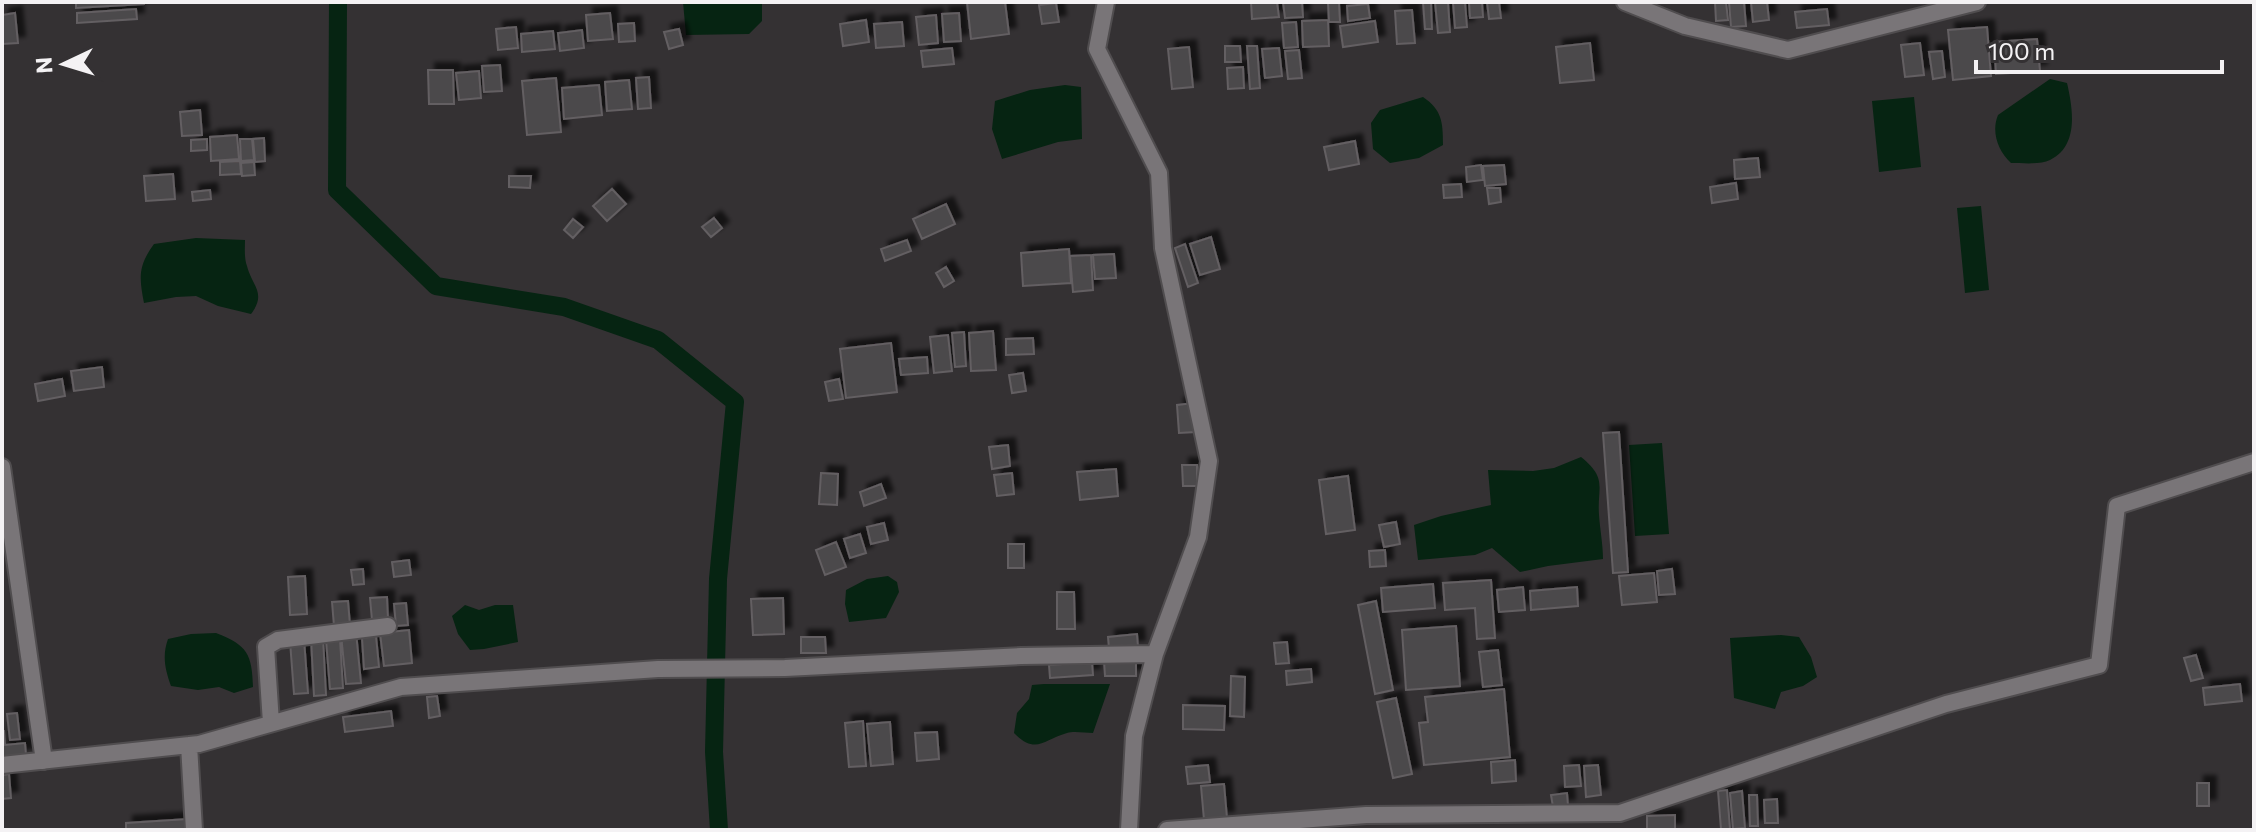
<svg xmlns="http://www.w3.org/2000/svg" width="2256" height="832" font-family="Commissioner,sans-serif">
<defs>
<filter id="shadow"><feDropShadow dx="7" dy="-7" stdDeviation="2" flood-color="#0009"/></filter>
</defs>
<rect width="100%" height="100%" fill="#343133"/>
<!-- water -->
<path fill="#062412" d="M683 2H762V21L749 34 686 35Z
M2050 79 2067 83C2073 109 2079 146 2050 160 2040 165 2023 163 2011 163 1998 151 1991 132 1998 115Z
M1065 85 1081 87 1082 139 1058 142 1002 159 992 129 995 101 1030 90Z
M1423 97C1442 110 1443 122 1443 145L1419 158 1390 163 1373 149 1371 123 1380 110Z
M1914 97 1921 167 1879 172 1872 101Z
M1981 206 1989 290 1965 293 1957 208Z
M196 238 245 240C245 248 244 258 247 266 252 286 267 293 251 314L218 306 196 296 176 297 144 303C139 277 138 266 154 244Z
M1662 443 1669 534 1635 536 1629 445Z
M1581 457C1608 479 1597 486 1599 515 1600 530 1603 544 1603 559L1548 566 1520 572 1492 548 1475 555 1418 560 1414 525 1441 516 1491 505 1488 470 1533 471 1554 468Z
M888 576 897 582 899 592 886 618 849 622 845 604 846 590 867 579Z
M465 605 479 610 495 605H513L518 642 484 649 470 650 458 634 452 616Z
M216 633C248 645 252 655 253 687L234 693 219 687 198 690 171 686C165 669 162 656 168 639L191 634Z
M1781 635 1799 637 1811 657 1817 677 1803 686 1781 692 1775 709 1734 698 1730 638Z
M1044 684H1110L1093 733C1085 733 1074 731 1067 733 1043 740 1036 755 1014 733L1017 713 1029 699 1032 685Z"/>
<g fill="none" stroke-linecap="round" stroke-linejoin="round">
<!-- canal -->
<path stroke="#062412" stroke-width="18" d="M338 2 337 190 436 286 564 307 658 340 735 402 718 579 714 752 719 830"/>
</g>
<!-- building -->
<path fill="#4c494b" stroke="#635f62" stroke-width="2" filter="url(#shadow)" d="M76 2H144V4L76 8Z
M967 2H1005L1009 34 971 39Z
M1251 2H1277L1279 17 1252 19Z
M1283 2H1302L1303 17 1285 18Z
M1423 2H1431L1432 29H1425Z
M1435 2H1448L1450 32 1438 33Z
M1453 2H1465L1467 27 1455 28Z
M1469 2H1482L1483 17 1470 18Z
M1487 2H1499L1501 18 1489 19Z
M1715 2H1726L1728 20 1716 21Z
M1729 2H1744L1746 26 1731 27Z
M1751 2H1767L1769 20 1753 22Z
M1056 3 1059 22 1042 24 1039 5Z
M1328 3H1339L1340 22H1329Z
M1368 4 1370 18 1348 21 1347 6Z
M136 9 137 19 77 23V13Z
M1827 9 1829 25 1797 28 1795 12Z
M1412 10 1415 43 1397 44 1395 11Z
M15 13 18 43 2 44V15Z
M610 13 613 39 588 41 586 15Z
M959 13 961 41 944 42 942 14Z
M936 15 938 43 919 45 916 17Z
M866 20 869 42 843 46 840 24Z
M1328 20 1329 46 1303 47 1302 21Z
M1375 21 1378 42 1343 47 1340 26Z
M902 22 904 46 876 48 874 24Z
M1296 22 1298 47 1284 48 1282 23Z
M634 23 635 41 619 42 618 24Z
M516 27 518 48 498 50 496 29Z
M1987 27 1991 76 1953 80 1948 30Z
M679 29 683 45 669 49 664 32Z
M582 30 584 48 560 51 558 33Z
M553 31 555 49 522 52 521 34Z
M2037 39 2040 71 1996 74 1994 42Z
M1590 43 1594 80 1560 83 1556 47Z
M1920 43 1924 75 1905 77 1901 45Z
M1225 46H1240L1241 62H1225Z
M1247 46H1257L1260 88 1250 89Z
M1189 47 1193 87 1172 89 1168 49Z
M952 48 954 64 923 67 921 51Z
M1279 48 1282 76 1265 78 1262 49Z
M1299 50 1302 78 1288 79 1285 51Z
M1942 51 1945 77 1933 79 1929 52Z
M500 65 502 91 484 92 482 66Z
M1243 67 1244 88 1228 89 1227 68Z
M428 70H453L454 104H429Z
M479 71 481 98 459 100 456 73Z
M649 77 651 108 638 109 636 78Z
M556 78 561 132 527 135 522 81Z
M629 80 632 109 607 111 605 82Z
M599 85 602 115 564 119 562 88Z
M200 110 202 135 182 136 180 112Z
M237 135 239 159 211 161 210 137Z
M264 138 265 161 255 162 253 139Z
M207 139V150L191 151V140Z
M240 139H252L254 160 241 161Z
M1355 141 1359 164 1329 170 1324 147Z
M1758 158 1760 177 1735 179 1734 160Z
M240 161 241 174 220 175V162Z
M254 162 255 175 242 176 241 163Z
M1481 165 1483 180 1467 182 1466 167Z
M1504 165 1506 184 1485 186 1483 166Z
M173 174 175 199 146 201 144 176Z
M509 176H531L530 188 509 187Z
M1736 183 1738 199 1712 203 1710 187Z
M1461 184 1462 197 1444 198 1443 185Z
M1487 188H1500L1501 202 1489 204Z
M612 189 626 204 607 221 593 206Z
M210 190 211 199 193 201 192 192Z
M946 204 955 224 922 239 913 219Z
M714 218 722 228 711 237 702 227Z
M573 219 583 227 573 238 564 230Z
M1211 237 1220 269 1200 275 1190 244Z
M907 240 911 251 885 261 881 249Z
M1185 244 1198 283 1188 287 1175 248Z
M1069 249 1071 283 1023 286 1021 253Z
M1114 254 1116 278 1095 279 1093 255Z
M1091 255 1093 290 1073 292 1070 256Z
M946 267 954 281 944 287 936 273Z
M993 331 996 370 971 371 969 333Z
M964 332 966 366 955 367 952 333Z
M948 335 952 371 934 373 930 337Z
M1033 338 1034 354 1006 355V339Z
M891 343 897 392 846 398 840 349Z
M927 357 928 373 901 375 899 359Z
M102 367 104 387 74 391 71 371Z
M1023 373 1026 391 1012 393 1009 375Z
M62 379 65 396 38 401 35 384Z
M839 379 843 399 829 401 825 382Z
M1194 403 1196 432 1179 433 1177 405Z
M1619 432 1628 572 1613 573 1603 433Z
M1008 445 1010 466 992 469 989 447Z
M1182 465H1197V486H1183Z
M1116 469 1118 496 1080 500 1077 472Z
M821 473 838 474 837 505 819 504Z
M1012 473 1014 494 997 496 994 475Z
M1348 476 1355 530 1326 534 1319 480Z
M881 484 886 498 864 506 860 492Z
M1396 522 1400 544 1384 547 1379 525Z
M884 523 888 540 871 544 867 527Z
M860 534 866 553 850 558 844 539Z
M836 542 846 567 825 575 816 550Z
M1008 544H1024V568H1008Z
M1385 550 1386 566 1370 567 1369 551Z
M409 560 411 575 394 577 392 562Z
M363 569 364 584 353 585 351 570Z
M1672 569 1675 594 1659 595 1657 571Z
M1654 573 1657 602 1622 605 1619 576Z
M305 576 307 614 290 615 288 577Z
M1491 580 1495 638 1477 639 1475 608 1445 610 1443 583Z
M1433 584 1435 608 1383 612 1381 588Z
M1523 587 1525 610 1499 612 1497 590Z
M1577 587 1578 606 1531 610 1530 591Z
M1057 592H1074L1075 629H1057Z
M387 597 388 619 372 620 370 598Z
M783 598 784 634 753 635 751 599Z
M348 601 350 625 334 626 332 602Z
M1376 601 1393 690 1375 694 1358 605Z
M406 603 408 625 396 626 394 604Z
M1456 626 1460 686 1406 690 1402 630Z
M409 630 412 663 384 666 380 633Z
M356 632 361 683 346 684 341 634Z
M1137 634 1138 647 1109 649 1108 637Z
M376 636 379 667 364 669 362 638Z
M323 637 326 695 314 696 311 638Z
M801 637H825L826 653H801Z
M304 639 308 693 294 694 290 641Z
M340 639 343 688 330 689 326 640Z
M1287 642 1289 663 1276 664 1274 643Z
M1498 650 1502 685 1483 687 1479 652Z
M2196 655 2203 678 2191 681 2184 658Z
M1104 661H1136V676H1105Z
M1092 662 1093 675 1050 678 1049 665Z
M1311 669 1312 682 1287 685 1286 671Z
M1231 676 1245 677 1244 717 1230 716Z
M2240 684 2242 701 2205 705 2203 688Z
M1504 689 1510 757 1424 765 1419 723 1428 722 1425 697Z
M437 696 440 716 429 718 427 697Z
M1396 698 1412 774 1393 778 1377 702Z
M1183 705 1225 706 1224 730 1183 729Z
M391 711 393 726 345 732 343 717Z
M17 713 20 739 10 740 7 714Z
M863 721 866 766 849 767 845 723Z
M890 722 893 764 871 766 867 724Z
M2 731H4L5 745 25 743 26 755 2 757Z
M937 732 939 759 917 761 915 733Z
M1515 760 1516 781 1492 783 1491 762Z
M1208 765 1210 782 1188 784 1186 767Z
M1579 765 1581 786 1565 787 1564 766Z
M1598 765 1601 795 1586 797 1584 766Z
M9 774 11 798 2 799V775Z
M2197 783H2209V806H2197Z
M1224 784 1227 818 1204 820 1201 786Z
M1727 790 1730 829H1721L1718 791Z
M1742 791 1745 828 1733 829 1730 793Z
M1567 793 1568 806 1553 807 1551 795Z
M1749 795H1757L1758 826H1750Z
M1777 799 1778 823H1765L1764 800Z
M1675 815V830H1647V816Z
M188 819 189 830H126V823Z"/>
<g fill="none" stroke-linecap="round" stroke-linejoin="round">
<defs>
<path id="minor" d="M1106 2 1097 49 1159 173 1163 248 1209 461 1198 537 1155 654 1134 736 1129 830
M1625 2 1685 26 1788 50 1977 2
M2 467 44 761
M271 723 266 647 278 640 388 626
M189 745 194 830
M2 765 199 744 401 687 658 669 785 668 1021 656 1155 654
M1167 830 1366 815 1620 813 1946 704 2099 665 2117 506 2254 462"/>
</defs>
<!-- minor casing -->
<use href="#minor" stroke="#504d4f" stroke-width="20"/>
<!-- minor -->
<use href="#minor" stroke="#797578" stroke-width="16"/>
</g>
<!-- border -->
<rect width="2256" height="832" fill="none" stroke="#f4f2f4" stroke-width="8"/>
<!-- north arrow -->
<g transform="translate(64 64) rotate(266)" stroke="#343133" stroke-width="6" paint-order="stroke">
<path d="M0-6L14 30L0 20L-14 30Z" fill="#f4f2f4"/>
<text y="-12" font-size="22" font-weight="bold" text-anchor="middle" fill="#f4f2f4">N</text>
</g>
<!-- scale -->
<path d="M1976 60v12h246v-12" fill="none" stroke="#f4f2f4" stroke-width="4"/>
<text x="1988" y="60" font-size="24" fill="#f4f2f4" stroke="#343133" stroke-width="6" paint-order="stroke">100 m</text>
</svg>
